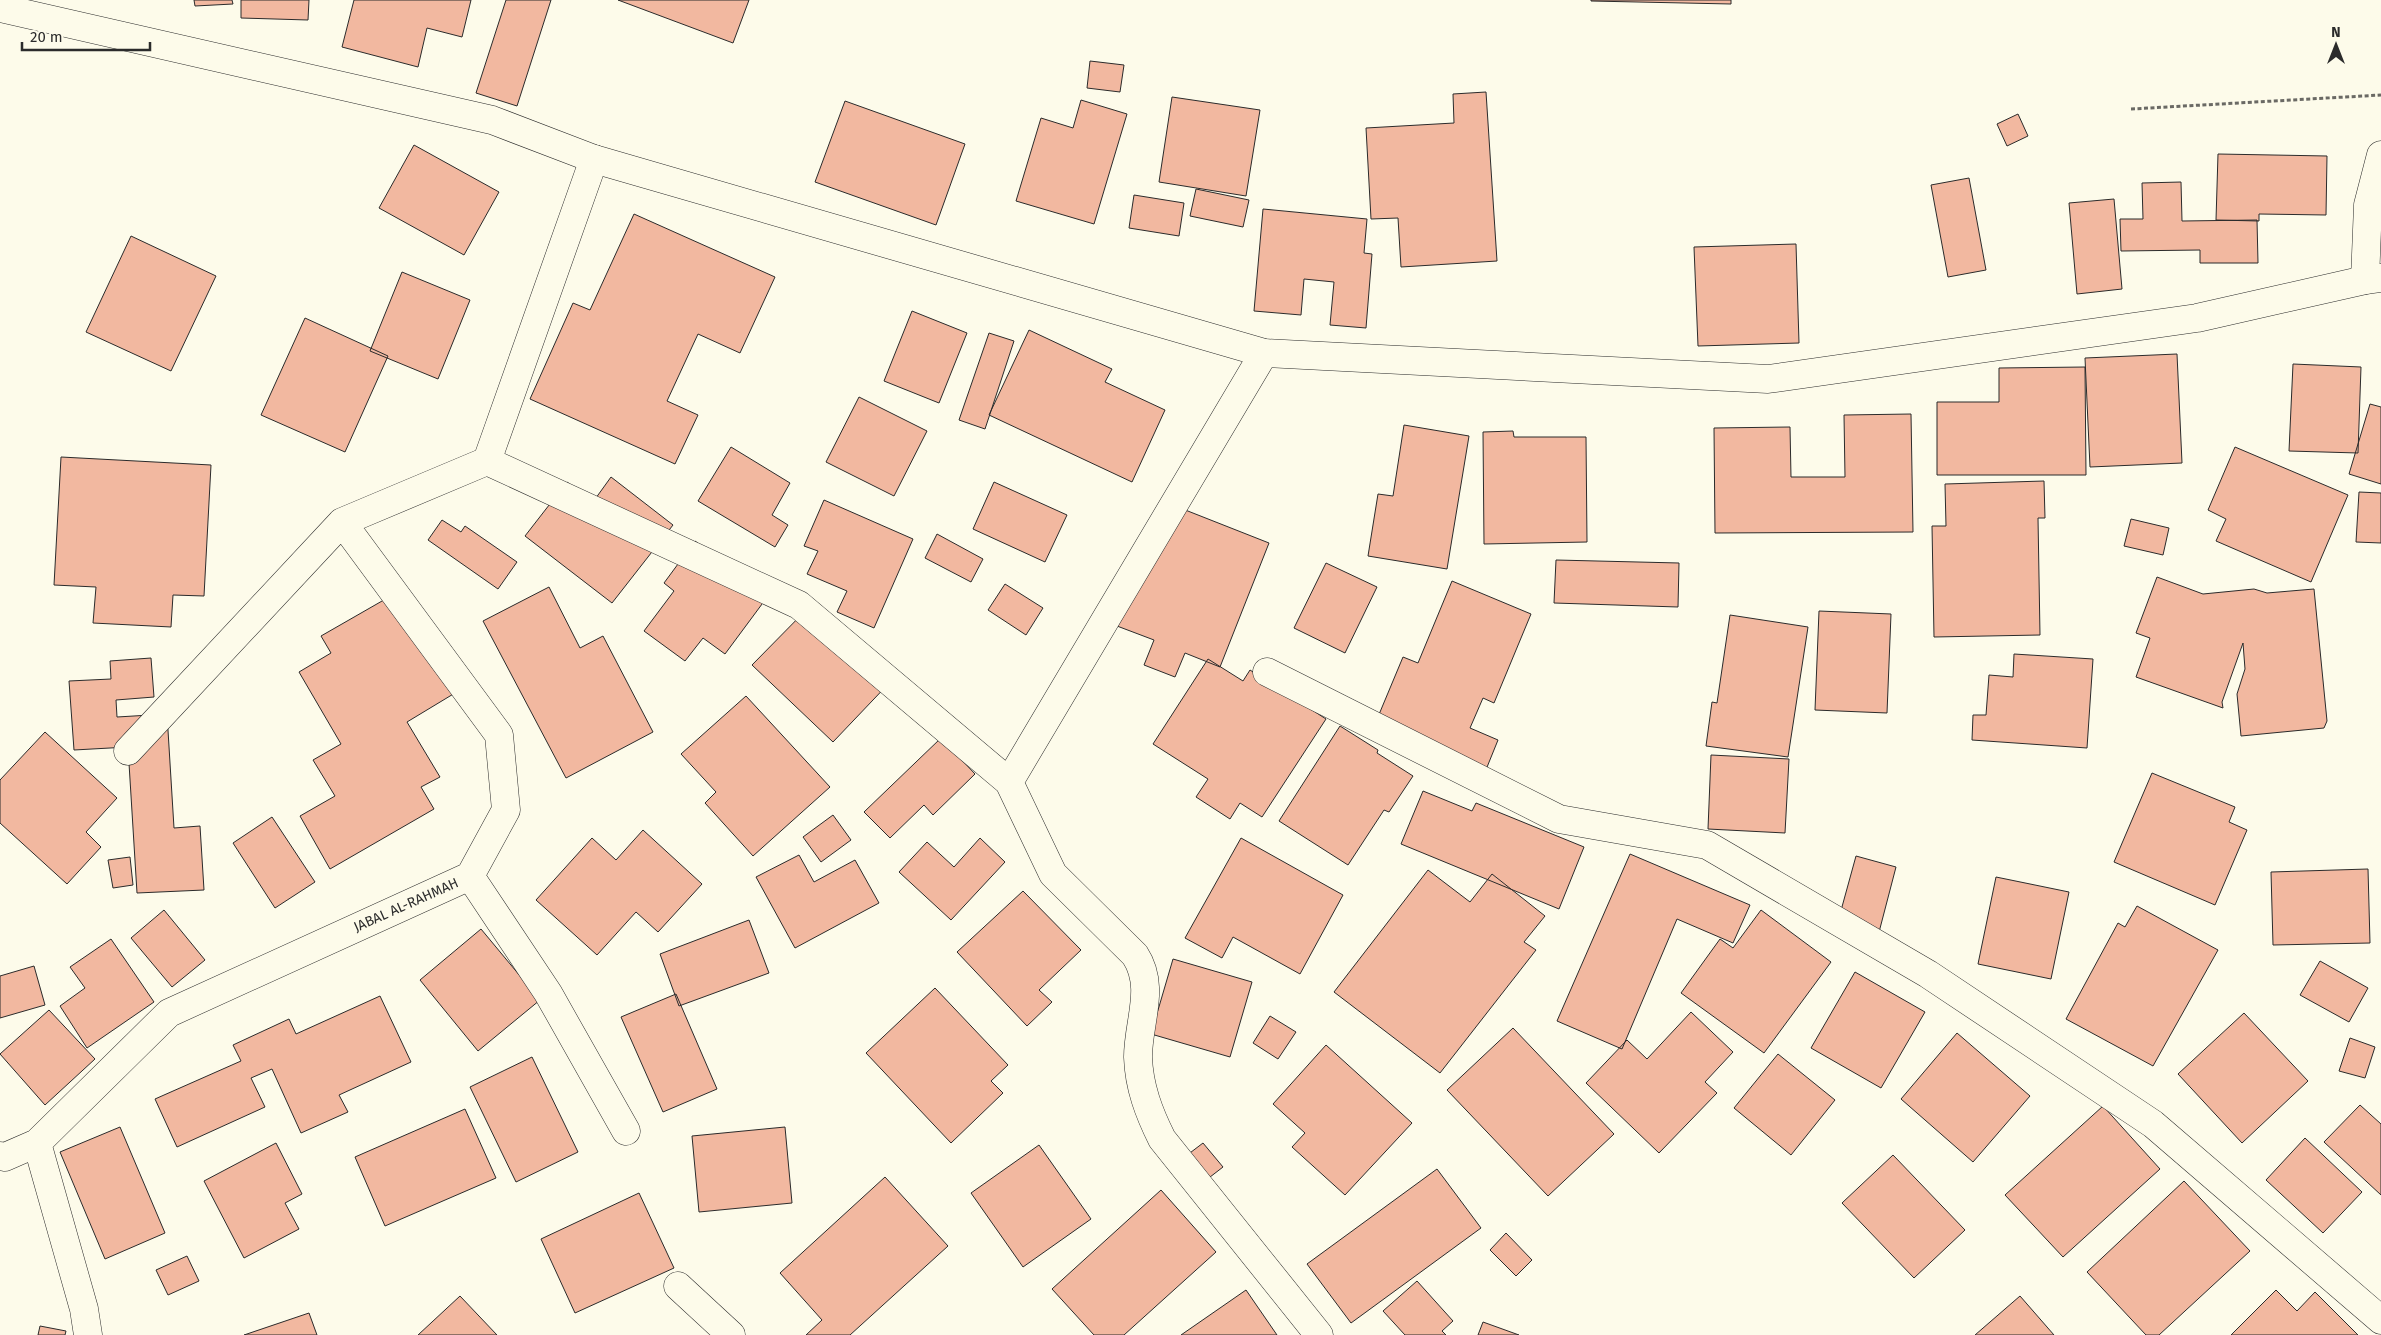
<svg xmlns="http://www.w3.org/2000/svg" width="2381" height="1335" font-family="'Fira Sans',sans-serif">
<rect width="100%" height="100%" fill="#fdfbea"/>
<!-- building -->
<path fill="#f2b8a0" stroke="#2b2b2b" d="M194 0H232L233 4 195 6Z
M241 0H309L308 20 241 18Z
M354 0H471L462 37 427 28 418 67 342 47Z
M506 0H551L517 106 476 93Z
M618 0H749L733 43Z
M1591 0H1731V4L1591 1Z
M1090 61 1124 65 1120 92 1087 88Z
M1486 92 1497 261 1401 267 1398 218 1371 219 1366 128 1454 123 1453 94Z
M1172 97 1260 110 1246 196 1159 182Z
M1081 100 1127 114 1094 224 1016 201 1041 118 1073 128Z
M845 101 965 144 936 225 815 182Z
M2018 114 2028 136 2007 146 1997 124Z
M414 145 499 192 464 255 379 208Z
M2218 154 2327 156 2326 215 2259 214V221L2216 220Z
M1969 178 1986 270 1948 277 1931 185Z
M2181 182 2182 221 2257 220 2258 263H2200V250L2121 251 2120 219H2143L2142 183Z
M1196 189 1249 200 1243 227 1190 216Z
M1134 195 1184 203 1179 236 1129 228Z
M2114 199 2122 289 2077 294 2069 203Z
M1263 209 1367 219 1364 253 1372 254 1366 328 1330 325 1334 282 1304 279 1301 315 1254 311Z
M634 214 775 277 740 353 698 334 667 401 698 415 675 464 530 399 573 303 590 310Z
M131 236 216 276 171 371 86 332Z
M1796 244 1799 343 1698 346 1694 247Z
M402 272 470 300 438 379 370 351Z
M912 311 967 333 939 403 884 381Z
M305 318 388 356 345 452 261 415Z
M1029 330 1112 369 1105 382 1165 410 1132 482 989 415Z
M989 333 1014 341 985 429 959 420Z
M2177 354 2182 463 2090 467 2085 358Z
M2293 364 2361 367 2358 453 2289 451Z
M2085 367 2086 475H1937V402H1999V368Z
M859 397 927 431 894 496 826 462Z
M2370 404 2381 407V484L2349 474Z
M1911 414 1913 532 1715 533 1714 428 1790 427 1791 477H1845L1844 415Z
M1404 425 1469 436 1447 569 1368 556 1378 494 1393 496Z
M1513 431 1514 437H1586L1587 542 1484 544 1483 432Z
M731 447 790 483 772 515 788 525 775 547 698 501Z
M2235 447 2348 495 2311 582 2216 541 2226 519 2208 510Z
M61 457 211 465 204 596 173 595 171 627 93 623 96 587 54 585Z
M611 477 673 525 612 603 525 536 567 482 593 502Z
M2044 481 2045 518H2038L2040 635 1934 637 1932 526H1946L1945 484Z
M994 482 1067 515 1045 562 973 529Z
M2359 492 2381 493V543L2356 542Z
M824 500 913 539 874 628 837 612 847 591 807 574 818 551 804 546Z
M1165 502 1269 543 1220 667 1185 653 1175 677 1144 665 1154 640 1117 626Z
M2131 519 2169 528 2163 555 2124 546Z
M442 520 461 532 465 526 517 562 498 589 428 540Z
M937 534 983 559 971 582 925 558Z
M695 541 768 596 725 654 703 638 685 661 644 631 674 591 664 583Z
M1556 560 1679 563 1678 607 1554 603Z
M1326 563 1377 587 1345 653 1294 628Z
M2157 577 2203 594 2254 589 2267 593 2314 589 2327 721 2324 728 2241 736 2237 694 2245 669 2243 643 2222 702 2223 708 2136 677 2150 638 2136 633Z
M1452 581 1531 614 1494 703 1483 698 1470 728 1498 740 1481 782 1370 736 1403 657 1418 663Z
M1005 584 1043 608 1026 635 988 610Z
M549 587 580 648 603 636 653 732 566 778 483 621Z
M396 593 455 693 407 722 440 777 421 787 434 809 330 869 300 816 335 796 313 760 341 744 299 672 331 653 321 636Z
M813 603 893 679 833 742 752 665Z
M1819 611 1891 614 1887 713 1815 710Z
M1730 615 1808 627 1788 757 1706 746 1712 702 1717 703Z
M2014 654 2093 659 2087 748 1972 740 1973 715H1986L1989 675 2013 677Z
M151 658 154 697 116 700 117 717 167 714 174 828 200 826 204 890 137 893 128 747 74 750 69 681 111 679 110 661Z
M1208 659 1243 681 1250 670 1326 719 1262 817 1240 803 1230 819 1196 797 1208 779 1153 744Z
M746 696 830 787 753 856 705 803 716 792 681 754Z
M1340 726 1378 750 1377 753 1413 776 1389 812 1384 810 1348 865 1279 821Z
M45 732 117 798 86 832 101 847 67 884 0 823V780Z
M941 738 975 774 933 815 924 805 890 838 864 812Z
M1711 755 1789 759 1785 833 1708 829Z
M2152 773 2235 807 2229 822 2247 830 2215 905 2114 862Z
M1423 791 1472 811 1476 803 1584 847 1559 909 1401 844Z
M833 815 851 840 821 862 803 837Z
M272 817 315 882 275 908 233 843Z
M643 830 702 884 658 932 636 912 597 955 536 900 592 838 616 860Z
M980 838 1005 862 951 920 899 872 927 842 954 867Z
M1241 838 1343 895 1300 974 1233 937 1222 958 1185 938Z
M1630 854 1750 905 1733 943 1677 919 1622 1049 1557 1021Z
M799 855 814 882 855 860 879 903 795 948 756 877Z
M1856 856 1896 867 1878 936 1837 925Z
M130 857 133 885 113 888 108 860Z
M2368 869 2370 943 2273 945 2271 872Z
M1428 870 1470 902 1492 874 1545 916 1524 942 1536 950 1440 1073 1334 992Z
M1996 877 2069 892 2051 979 1978 964Z
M1023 891 1081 950 1039 990 1052 1002 1027 1026 957 952Z
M2137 906 2218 950 2153 1066 2066 1019 2118 923 2125 927Z
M164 910 205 960 172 987 131 938Z
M1761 910 1831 962 1764 1053 1681 993 1720 939 1733 948Z
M749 920 769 973 679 1006 660 954Z
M481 929 540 1000 478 1051 420 980Z
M111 939 154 1002 87 1048 60 1006 85 988 70 967Z
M1173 959 1252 982 1230 1057 1151 1034Z
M2320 961 2368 988 2349 1022 2300 995Z
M34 966 45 1005 0 1018V976Z
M1855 972 1925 1012 1881 1088 1811 1048Z
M935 988 1008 1065 991 1081 1003 1093 951 1143 866 1053Z
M676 994 717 1089 663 1112 621 1017Z
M380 996 411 1062 339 1095 348 1112 301 1133 272 1069 251 1078 265 1107 177 1147 155 1099 241 1061 233 1045 289 1019 296 1034Z
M49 1010 95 1059 45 1105 0 1054Z
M1691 1012 1733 1052 1705 1082 1717 1093 1659 1153 1586 1083 1627 1040 1647 1059Z
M2244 1013 2308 1081 2242 1143 2178 1074Z
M1270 1016 1296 1032 1278 1059 1253 1043Z
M1513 1028 1614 1134 1548 1196 1447 1090Z
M1957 1033 2030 1096 1973 1162 1901 1099Z
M2350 1038 2375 1047 2365 1078 2339 1071Z
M1326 1045 1412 1123 1345 1195 1292 1147 1305 1133 1273 1104Z
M1778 1054 1835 1100 1791 1155 1734 1108Z
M532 1057 578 1152 516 1182 470 1087Z
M2360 1105 2381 1124V1195L2324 1142Z
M2103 1106 2160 1169 2063 1257 2005 1195Z
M465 1109 496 1178 385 1226 355 1157Z
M120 1127 165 1233 105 1259 60 1152Z
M785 1127 792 1203 699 1212 692 1136Z
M2305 1138 2362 1192 2323 1233 2266 1180Z
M276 1143 302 1194 285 1203 299 1229 244 1258 204 1181Z
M1203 1143 1223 1167 1201 1184 1182 1159Z
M1039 1145 1091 1219 1023 1267 971 1193Z
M1893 1155 1965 1230 1914 1278 1842 1203Z
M1437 1169 1481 1228 1351 1323 1307 1264Z
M885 1177 948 1246 850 1335H806L822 1320 780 1273Z
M2184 1181 2250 1251 2159 1335H2146L2087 1272Z
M1161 1190 1216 1252 1124 1335H1094L1052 1289Z
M639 1193 674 1268 575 1313 541 1239Z
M1506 1233 1532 1260 1516 1276 1490 1250Z
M187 1256 199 1281 168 1295 156 1270Z
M1417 1281 1453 1321 1442 1331 1446 1335H1405L1383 1311Z
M1246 1290 1277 1335H1181Z
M2276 1290 2297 1311 2315 1292 2358 1335H2231Z
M460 1296 497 1335H418Z
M2020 1296 2054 1335H1975Z
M309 1313 317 1335H244Z
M1483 1322 1519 1335H1478Z
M40 1326 66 1331 65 1335H38Z"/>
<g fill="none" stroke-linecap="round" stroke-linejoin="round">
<defs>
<path id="minor" d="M2365 280 2368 205 2381 155
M487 461 799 605 1009 782 1053 874 1135 955C1156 987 1138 1022 1138 1057 1139 1087 1149 1113 1162 1139L1319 1335
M1267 672 1559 819 1707 845 1928 974 2153 1124 2381 1320
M128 751 342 522 487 461 594 159
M1009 782 1264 353
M470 876 548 993 626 1131
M37 1143 84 1309 88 1335
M0 1156 5 1157 37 1143 169 1013 470 876 506 810 499 735 342 522
M678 1286 731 1335"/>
<path id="secondary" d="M0 8 492 120 594 159 1264 353 1768 379 2197 318 2365 280 2381 278"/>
</defs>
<!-- minor casing -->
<use href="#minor" stroke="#2b2b2b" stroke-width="29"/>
<!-- secondary casing -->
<use href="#secondary" stroke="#2b2b2b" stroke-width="29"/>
<!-- path -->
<path stroke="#6a6964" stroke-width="3" stroke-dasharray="4 2.5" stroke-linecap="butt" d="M2131 109 2381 95"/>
<!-- minor -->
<use href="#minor" stroke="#fdfbea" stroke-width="28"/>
<!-- secondary -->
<use href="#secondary" stroke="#fdfbea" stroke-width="28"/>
</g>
<g text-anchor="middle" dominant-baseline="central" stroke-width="4" stroke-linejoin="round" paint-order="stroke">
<!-- street labels -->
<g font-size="14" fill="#2b2b2b" stroke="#fdfbea">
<text transform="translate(406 905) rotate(-24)">JABAL AL-RAHMAH</text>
</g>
</g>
<!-- north arrow -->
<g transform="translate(2336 45)" stroke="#fdfbea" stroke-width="4" paint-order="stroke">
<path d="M0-4L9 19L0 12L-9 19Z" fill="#2b2b2b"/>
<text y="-8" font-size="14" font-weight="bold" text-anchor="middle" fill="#2b2b2b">N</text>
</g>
<!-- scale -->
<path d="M22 42v8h128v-8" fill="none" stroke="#2b2b2b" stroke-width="2.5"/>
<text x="30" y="42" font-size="15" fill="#2b2b2b" stroke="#fdfbea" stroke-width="4" paint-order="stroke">20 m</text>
</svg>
